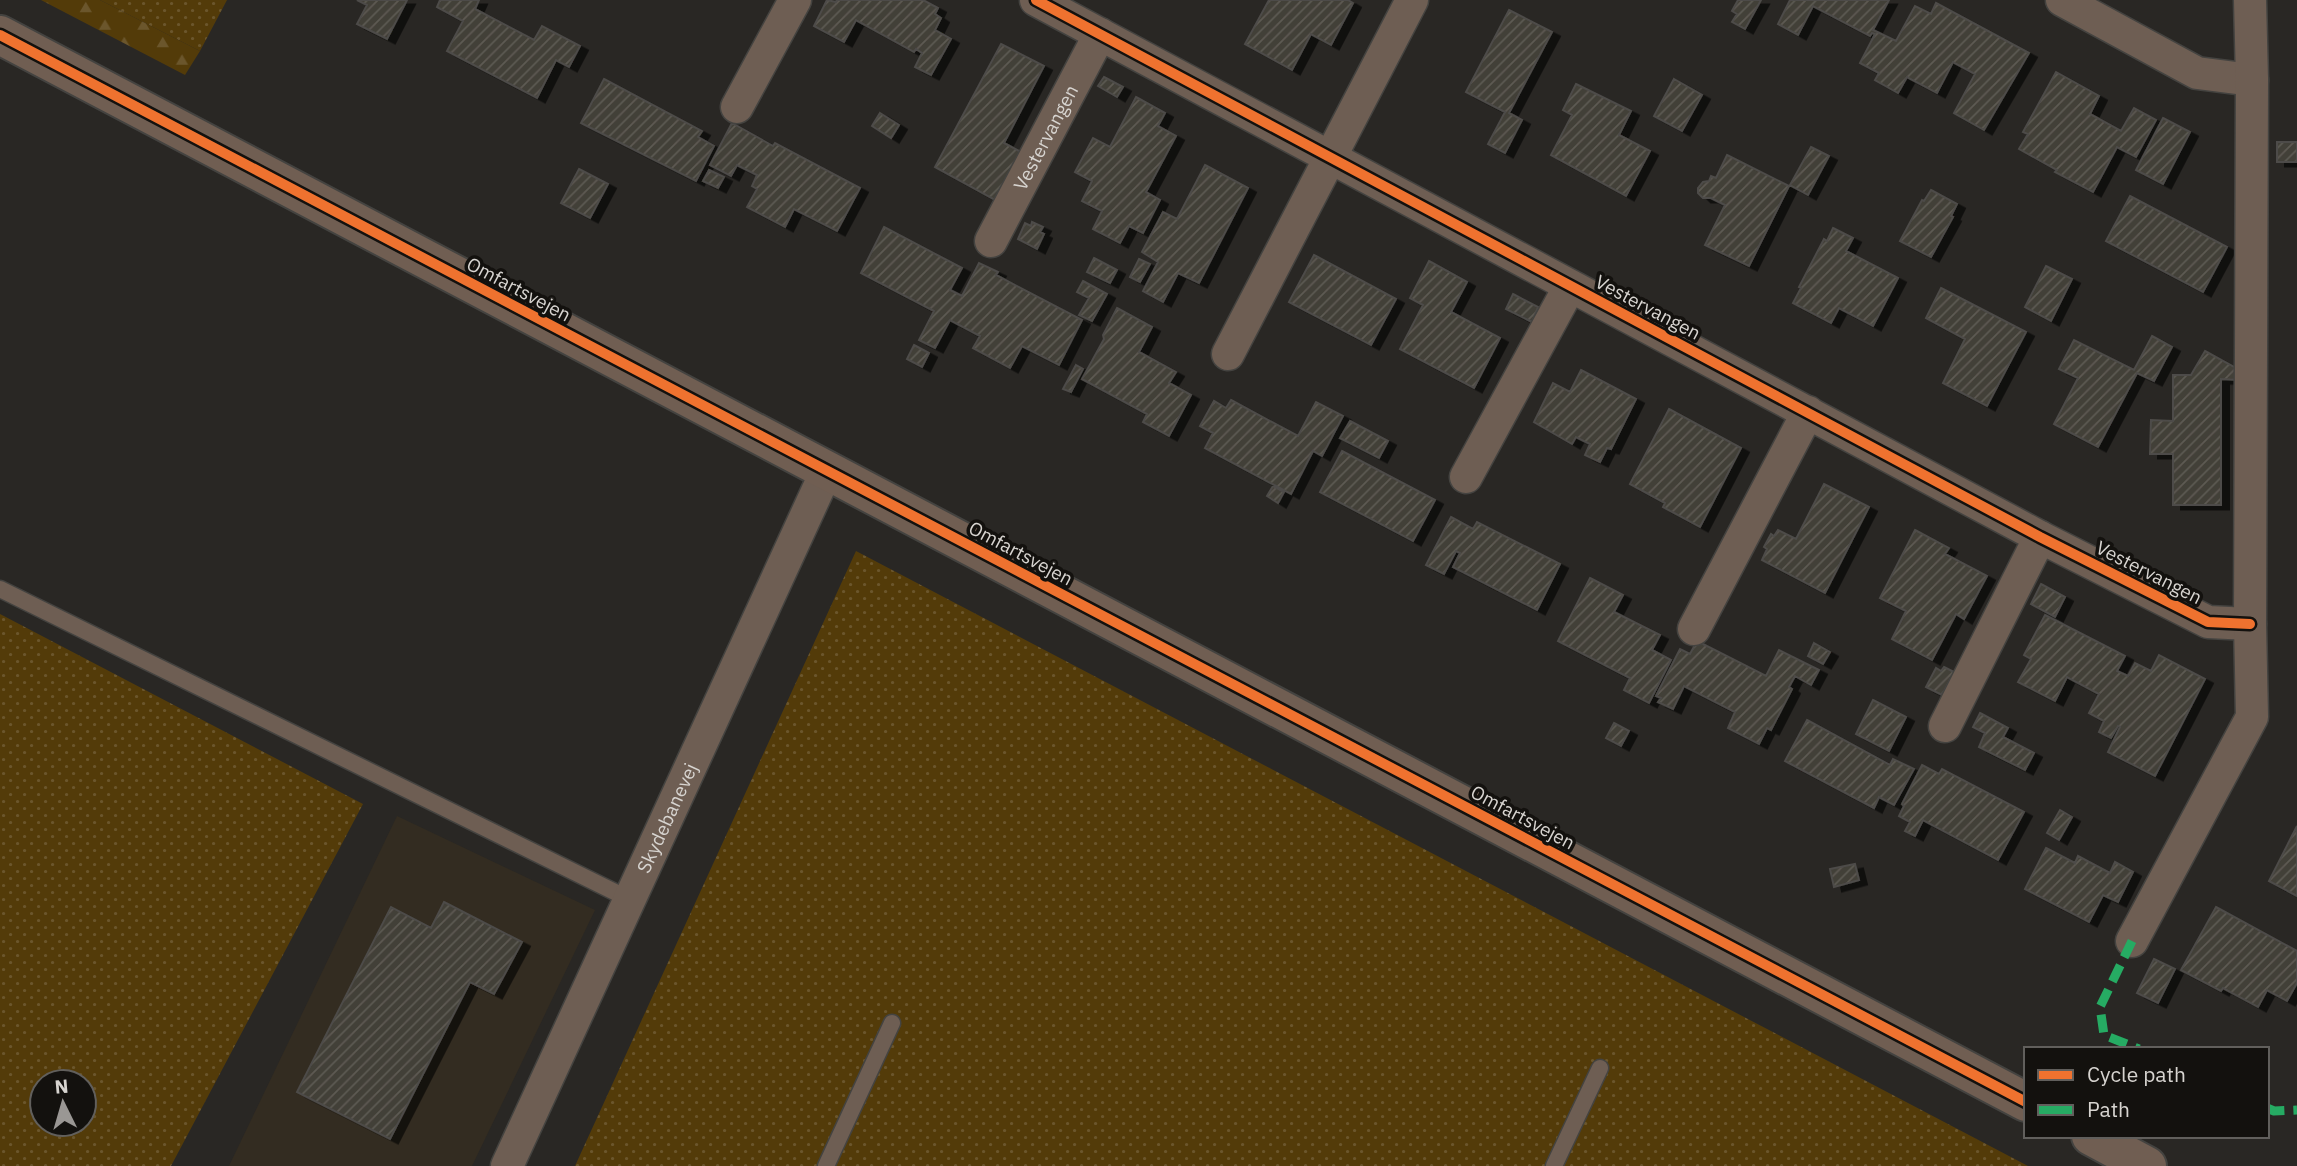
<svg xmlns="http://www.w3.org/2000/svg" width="2297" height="1166" font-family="'IBM Plex Sans',sans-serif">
<defs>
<pattern id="grass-dots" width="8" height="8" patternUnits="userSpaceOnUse" patternTransform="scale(1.75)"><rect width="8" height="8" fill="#533b09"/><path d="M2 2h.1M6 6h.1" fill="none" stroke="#6b562c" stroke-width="1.8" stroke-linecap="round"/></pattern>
<pattern id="forest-firs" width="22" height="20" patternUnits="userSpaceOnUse" patternTransform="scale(1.75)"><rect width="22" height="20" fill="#533b09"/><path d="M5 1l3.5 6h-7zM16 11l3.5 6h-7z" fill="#6b562c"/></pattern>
<pattern id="building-hatch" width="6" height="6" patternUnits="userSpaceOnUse" patternTransform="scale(1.75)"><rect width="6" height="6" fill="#423f37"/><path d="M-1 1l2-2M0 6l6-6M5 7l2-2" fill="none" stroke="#5d5a53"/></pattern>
<filter id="shadow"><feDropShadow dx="8" dy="4.5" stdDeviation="0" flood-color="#0009"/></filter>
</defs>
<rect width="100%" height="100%" fill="#292724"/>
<!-- built -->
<path fill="#332c21" d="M397 816 595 910 472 1166H229Z"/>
<!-- grass -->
<path fill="url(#grass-dots)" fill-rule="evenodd" d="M100 0H227L200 51Z
M856 551 2028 1166H575Z
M0 614 363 804 171 1166H0ZM84 1082V1124H42V1082Z"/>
<!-- forest -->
<path fill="url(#forest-firs)" d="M41 0H100L200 51 185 75Z"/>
<!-- building -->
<path fill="url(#building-hatch)" stroke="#4d4b48" stroke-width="2" filter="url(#shadow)" d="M357 0H407L387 39 357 24 367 5Z
M440 0H479L475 9 534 40 542 26 580 46 569 67 556 60 537 98 447 51 463 21 437 7Z
M827 0 836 2 837 0H923L938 8 935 14 941 18 935 30 951 39 931 75 915 67 922 53 916 49 914 52 856 20 844 42 814 26Z
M1269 0H1348L1353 3 1331 45 1311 34 1292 70 1245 44Z
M1738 0H1761L1745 29 1732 22 1737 14 1732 11Z
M1790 0H1889L1873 30 1896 41 1915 6 1931 14 1936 3 2029 53 1984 130 1954 113 1975 74 1953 62 1937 93 1907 77 1898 93 1875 80 1879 73 1860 63 1875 34 1872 33 1870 36 1813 6 1798 35 1778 24Z
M1509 10 1552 32 1509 113 1522 120 1505 153 1488 144 1505 112 1466 92Z
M1001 44 1044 66 1004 143 1021 152 995 200 935 167Z
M2056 72 2099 96 2090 114 2121 131 2134 108 2156 120 2136 157 2117 147 2093 192 2055 172 2057 170 2019 149 2028 134 2023 132Z
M1104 77 1123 87 1117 97 1098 86Z
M604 79 702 131 698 137 714 146 696 181 581 123Z
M1674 79 1702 95 1682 131 1654 116Z
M1576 84 1631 111 1619 135 1650 151 1626 196 1551 155 1572 115 1563 110Z
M1136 97 1165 113 1158 126 1176 136 1146 192 1160 200 1143 233 1129 226 1120 243 1093 229 1102 211 1082 201 1092 181 1075 172 1093 138 1110 147Z
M880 113 899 125 891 138 872 126Z
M2163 118 2190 132 2163 184 2136 170Z
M732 123 773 146 775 143 860 188 837 231 794 209 785 227 747 207 757 189 752 186 757 175 737 165 731 176 710 165Z
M2277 142H2297V162H2277Z
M1811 147 1829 156 1808 195 1790 185Z
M1727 155 1789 186 1749 266 1705 245 1725 205 1711 198H1703L1698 193V188L1703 182 1709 181 1711 176 1716 178Z
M1205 165 1248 188 1199 283 1178 273 1163 302 1143 291 1158 262 1142 252 1163 212 1177 219Z
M579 169 608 184 590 218 561 203Z
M709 170 724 177 718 188 703 181Z
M1931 190 1957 204 1951 216 1953 217 1931 257 1900 241 1922 200 1924 201Z
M2130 196 2227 247 2203 292 2106 241Z
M1032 222 1043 227 1040 232 1044 234 1037 249 1018 239 1025 223 1031 226Z
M884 227 962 268 950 290 962 296 979 263 998 272 996 275 1082 320 1059 365 1022 346 1010 368 973 348 980 336 950 320 935 348 919 340 934 311 861 273Z
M1833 228 1853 238 1846 251 1898 278 1873 326 1839 308 1831 323 1793 303 1801 288 1799 287 1824 239 1827 241Z
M1314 255 1396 299 1371 345 1289 302Z
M1094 258 1117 270 1110 283 1087 272Z
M1139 259 1150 264 1140 282 1130 277Z
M1429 261 1467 282 1451 312 1500 338 1474 388 1400 349 1423 305 1410 298Z
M2046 266 2072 279 2051 321 2025 307Z
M1083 281 1107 294 1092 321 1079 315 1089 298 1077 292Z
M1941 288 2026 332 1987 406 1943 383 1965 339 1926 318Z
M1513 294 1538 307 1532 322 1506 309Z
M1117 308 1152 327 1139 352 1176 372 1169 383 1191 395 1169 436 1143 422 1147 414 1082 379 1104 339 1103 335Z
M2152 336 2172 347 2154 381 2137 373 2098 447 2054 424 2078 378 2059 369 2074 340 2134 370Z
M914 345 929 353 922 367 907 359Z
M2205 351 2238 369 2239 380 2221 379V505H2173V454H2150L2151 420 2173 421V375H2191Z
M1076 365 1083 369 1071 392 1063 389Z
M1581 370 1636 399 1611 449 1607 448 1600 462 1585 455 1590 444 1576 437 1572 444 1534 422 1553 383 1570 392Z
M1231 400 1298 436 1316 402 1343 416 1322 456 1313 451 1291 494 1205 448 1213 433 1200 426 1214 401 1226 408Z
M1669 409 1741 448 1700 527 1663 507 1665 503 1630 484Z
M1350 421 1388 441 1379 458 1340 438Z
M1342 451 1435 500 1413 541 1320 492Z
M1824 484 1869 507 1825 593 1762 560 1767 549 1764 547 1771 534 1774 536 1778 530 1796 539Z
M1273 486 1284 492 1278 503 1267 496Z
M1451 517 1473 529 1477 522 1560 564 1537 610 1453 567 1460 553 1456 551 1444 574 1426 565Z
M1915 530 1949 548 1945 554 1987 576 1964 619 1956 614 1932 660 1892 639 1906 611 1880 598Z
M1590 578 1623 595 1614 612 1660 635 1652 650 1671 660 1649 703 1624 690 1630 678 1558 641Z
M2041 584 2065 597 2055 617 2031 604Z
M2045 615 2125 656 2117 671 2128 676 2135 663 2151 671 2159 655 2205 679 2155 776 2108 752 2120 727 2118 726 2111 738 2099 732 2104 721 2089 713 2099 694 2067 677 2055 701 2018 682 2031 659 2024 655Z
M1697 641 1766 676 1779 650 1819 670 1811 685 1795 676 1789 687 1792 689 1771 730 1767 728 1759 744 1728 728 1735 712 1684 686 1673 709 1658 702 1661 698 1656 696 1680 649 1690 654Z
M1814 643 1830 652 1823 664 1808 656Z
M1944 667 1954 672 1942 695 1926 687 1936 668 1941 671Z
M1873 700 1906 717 1889 751 1856 734Z
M1980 713 2008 728 2003 737 2034 753 2025 770 1979 747 1985 733 1973 727Z
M1807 720 1890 765 1893 759 1914 769 1894 805 1879 797 1874 808 1785 761Z
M1614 723 1629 731 1621 746 1606 738Z
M1922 765 1939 774 1942 769 2024 812 1998 860 1923 820 1915 836 1905 831 1910 822 1899 816 1904 806 1902 804Z
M2060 810 2072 817 2059 840 2047 833Z
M2297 826V896L2269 881Z
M2046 848 2075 863 2078 856 2110 873 2115 862 2133 872 2118 902 2103 895 2089 922 2025 889Z
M1855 864 1859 880 1834 887 1830 869Z
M444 902 522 942 494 994 470 982 390 1139 297 1092 391 907 431 928Z
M2216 907 2297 951V983L2287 1001 2267 990 2258 1007 2223 988 2221 991 2181 970Z
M2154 959 2175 969 2158 1003 2137 993Z"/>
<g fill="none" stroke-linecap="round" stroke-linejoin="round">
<defs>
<path id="lane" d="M0 589 631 900
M826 1166 892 1023
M1554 1166 1600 1068"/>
<g id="street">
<path d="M1036 0 2040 537 2208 622 2250 624"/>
<path d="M2062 0 2197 73 2252 80"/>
<path d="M737 107 795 0"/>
<path id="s1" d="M991 241 1100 34"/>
<path d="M1228 354 1412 0"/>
<path d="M1466 477 1570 286"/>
<path d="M1694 629 1808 412"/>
<path d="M1945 726 2040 537"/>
<path d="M2132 941 2252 717 2250 624 2252 80 2250 0"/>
<path id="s2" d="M507 1166 827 470"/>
</g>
<path id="secondary" d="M0 35 2026 1102
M2091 1136 2147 1166"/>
</defs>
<!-- lane casing -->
<use href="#lane" stroke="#444340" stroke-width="19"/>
<!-- street casing -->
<use href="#street" stroke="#444340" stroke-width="35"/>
<!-- secondary casing -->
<use href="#secondary" stroke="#444340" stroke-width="42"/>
<!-- lane -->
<use href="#lane" stroke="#6e5e53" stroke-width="16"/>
<!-- street -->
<use href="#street" stroke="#6e5e53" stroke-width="32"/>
<!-- secondary -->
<use href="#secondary" stroke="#705e52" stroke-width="38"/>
<!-- quiet -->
<path stroke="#26ab63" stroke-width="9" stroke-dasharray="18 9" stroke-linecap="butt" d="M2132 941 2100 1007 2104 1035 2139 1049
M2267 1108 2274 1111 2297 1110"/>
<defs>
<path id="cycleway" d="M1036 0 2040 537 2208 622 2250 624
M0 35 2026 1102"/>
</defs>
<!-- cycleway casing -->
<use href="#cycleway" stroke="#13110e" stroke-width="15"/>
<!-- cycleway -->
<use href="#cycleway" stroke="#ef722f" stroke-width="10"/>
</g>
<g text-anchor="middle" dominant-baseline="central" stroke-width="7" stroke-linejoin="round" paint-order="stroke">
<!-- street labels -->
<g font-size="19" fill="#d7d4d0" stroke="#13110e">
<text stroke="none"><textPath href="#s1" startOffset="117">Vestervangen</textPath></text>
<text transform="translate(519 289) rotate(28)">Omfartsvejen</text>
<text transform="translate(1648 307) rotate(28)">Vestervangen</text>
<text transform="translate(1021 553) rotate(28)">Omfartsvejen</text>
<text transform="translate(2149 572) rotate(27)">Vestervangen</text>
<text transform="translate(1523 817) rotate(28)">Omfartsvejen</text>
<text stroke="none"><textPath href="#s2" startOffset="383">Skydebanevej</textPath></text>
</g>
</g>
<!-- legend -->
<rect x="2024" y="1047" width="245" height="91" fill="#13110e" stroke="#615f5c" stroke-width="2"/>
<rect x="2038" y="1070" width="35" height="10" fill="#ef722f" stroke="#615f5c" stroke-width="2"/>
<text x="2087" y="1082" font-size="21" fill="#d7d4d0">Cycle path</text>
<rect x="2038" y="1105" width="35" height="10" fill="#26ab63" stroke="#615f5c" stroke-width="2"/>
<text x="2087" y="1117" font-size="21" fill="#d7d4d0">Path</text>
<!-- north arrow -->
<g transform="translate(63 1103) rotate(355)"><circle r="33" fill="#13110e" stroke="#615f5c" stroke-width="2"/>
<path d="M0-5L12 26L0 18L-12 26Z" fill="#9a9794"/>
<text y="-10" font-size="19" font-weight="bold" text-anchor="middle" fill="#d7d4d0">N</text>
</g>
</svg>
